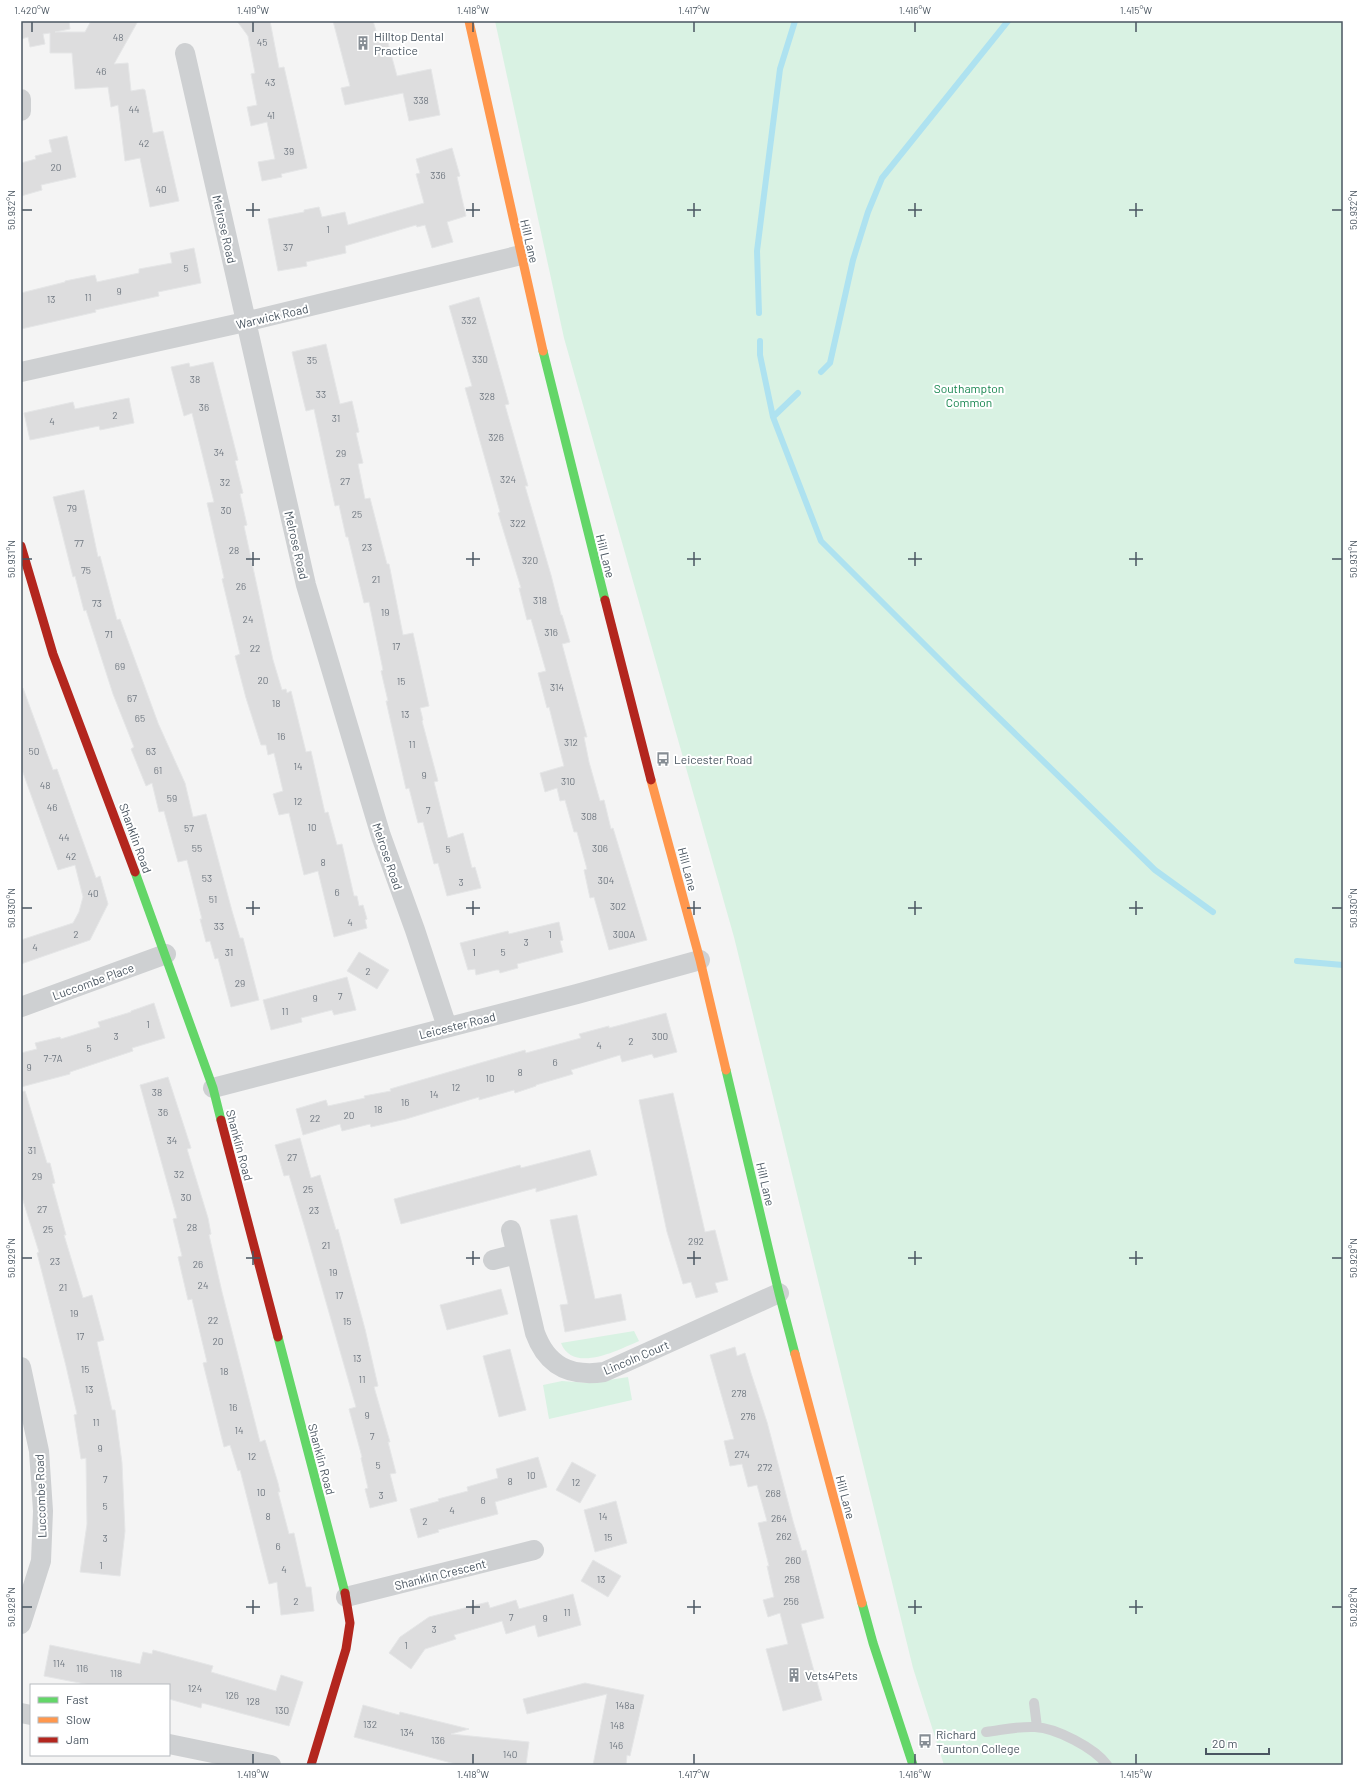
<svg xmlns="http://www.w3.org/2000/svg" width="1364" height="1786" font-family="Barlow,sans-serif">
<rect width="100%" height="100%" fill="#f4f4f4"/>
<!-- green -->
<path fill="#d9f2e3" d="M495 21H1343V1765H944L913 1668 734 937 564 338Z
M634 1331 639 1341C618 1350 573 1374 561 1343Z
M628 1377 632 1400 549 1419 543 1385 562 1381 590 1383Z"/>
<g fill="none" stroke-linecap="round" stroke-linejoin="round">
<!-- stream -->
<path stroke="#aee2f0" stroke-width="6" d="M759 313 757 251 764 195 780 69 795 21
M760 341V355L773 417
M821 372 830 363 853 260 868 212 882 178 1008 21
M798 393 773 417 821 541 960 680 1155 870 1213 912
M1297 961 1343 965"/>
</g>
<!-- building -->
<path fill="#ddddde" stroke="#e5e6e7" d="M21 21H69L70 29 55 32H85L91 21H138L114 64 128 63 131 91 143 89 145 90 153 133 163 131 179 201 150 207 140 158 125 161 118 105 111 107 108 87 75 89 72 53H50V33L43 34 45 44 30 47 28 37 21 39Z
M237 21H270L279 68 284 67 307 168 281 174 282 177 262 181 258 162 275 159 267 122 251 126 247 107 257 105 251 74 255 73 248 36Z
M333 21H373L377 34 385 32 397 76 431 69 440 115 409 121 403 93 345 105 341 88 350 86Z
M67 136 76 177 41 185 42 190 21 196V163L36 159 35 156 52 152 49 140Z
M452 148 460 176 457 177 466 216 447 222 453 242 432 248 425 225 417 227 416 225 345 246 346 253 306 262 307 266 278 271 268 219 304 212V210L319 207 322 217 345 212 348 225 424 203 416 174 420 173 416 159Z
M194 248 201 283 158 292 159 296 95 310 96 312 21 329V293L65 282V281L95 275 97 282 139 273V269L172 263 170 253Z
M479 297 509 404 505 405 528 486H525L551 575 561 615H562L570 642 562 644 587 737H584L589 762 600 801 604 800 611 829 613 828 647 940 609 950 594 897 590 898 584 870 587 869 577 832H574L565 800 560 801 557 788 545 792 540 773 564 766 549 707 547 708 538 673 546 671 531 619 527 620 519 588H521L498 513 500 512 465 388 472 386 449 306Z
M326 344 340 404 352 401 359 432 356 433 363 463 358 464 365 499 370 498 387 564H389L403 635 413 633 429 706 420 708 423 720 422 721 438 781 434 782 448 838 463 833 472 868 475 867 481 888 447 896 438 863 434 864 423 822 418 823 409 788 406 789 386 701H388L381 671 383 670 369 602 364 603 348 537H346L339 505 335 506 314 409 306 411 302 395 292 352Z
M213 362 238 460 235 461 243 493 240 494 247 525 244 526 273 660 282 690 286 689 287 693 291 691 306 752 311 751 325 813 328 812 337 845 342 844 354 896H357L359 906 363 905 367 919 365 920 367 928 334 937 318 871 304 875 289 813 279 815 273 794 283 791 274 753 268 755 266 745H261L246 698 235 656 240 654 222 579 224 578 207 503 214 502 192 413 184 416 171 367 189 363 190 367Z
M129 398 134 423 100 430 99 426 30 440 24 413 73 402 75 409Z
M84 490 98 557 100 556 117 620 120 619 158 723 185 783 193 817 206 814 232 911 240 938H243L259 1000 231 1007 218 958 215 959 210 941 206 942 200 919H202L187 860 178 862 164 811 159 812 152 783 146 786 131 749 134 747 113 694 86 610 84 611 75 576 73 577 53 497Z
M23 688 53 770 57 769 96 878 100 876 108 904 90 940 21 964V940L73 923 79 912 83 897 75 865 58 870 21 767V689Z
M559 922 563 940 560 941 563 952 517 964 518 968 500 973 499 970H496L476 975 475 969 468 970 460 943 508 931 509 934Z
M359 952 389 970 377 989 347 971Z
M347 977 356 1010 334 1015 332 1010 301 1018 302 1022 271 1030 263 1000Z
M154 1003 165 1038 132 1048 133 1051 70 1072V1074L21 1087V1053L37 1049 35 1043 60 1037 61 1039 100 1027 98 1022 131 1012V1011Z
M666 1013 677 1052 654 1058 652 1054 622 1062 620 1055 571 1070 573 1074 536 1085V1086L515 1093 514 1090 479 1100V1097L406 1119 371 1127 370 1124 342 1131 340 1124 303 1135 296 1109 326 1100 328 1106 365 1098 364 1096 391 1091 390 1089 525 1050 526 1053 581 1038 579 1034 609 1026V1028Z
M168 1077 191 1148 187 1149 208 1218 211 1234 209 1235 222 1292 260 1442 265 1440 278 1483 280 1492H278L289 1534 294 1533 306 1587H311L314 1611 281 1615 277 1582 269 1584 240 1470 238 1471 230 1445 224 1447 203 1363 207 1362 192 1299 188 1300 178 1257 182 1256 173 1219 177 1218 140 1085Z
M25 1091 47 1163H50L55 1183 52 1184 66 1235H64L83 1298 92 1295 104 1340 97 1342 112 1410H115L122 1463 125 1531 120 1576 80 1572 87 1524 86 1458 81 1459 74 1415 77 1414 66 1366 37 1253 39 1252 21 1194V1092Z
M673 1093 705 1232 715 1230 728 1280 715 1283 718 1292 696 1298 691 1282 683 1284 667 1232 639 1100Z
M300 1138 311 1178 320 1175 336 1230 338 1229 365 1329 378 1386 374 1387 390 1442H388L396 1473 390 1474 397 1501 370 1508 365 1489 368 1488 361 1458 362 1457 349 1409 356 1407 304 1225 289 1175 284 1176 275 1145Z
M590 1150 597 1175 536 1192V1188L401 1224 394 1199 520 1165 521 1168Z
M577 1215 595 1299 621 1294 626 1320 565 1332 560 1305 568 1304 550 1220Z
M501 1289 508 1314 447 1330 440 1305Z
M735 1347 737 1356 745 1353 751 1373 767 1422 793 1521 802 1551 806 1550 824 1618 801 1624 822 1700 783 1711 766 1649 788 1644 780 1613 768 1617 763 1600 774 1597 767 1566H769L758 1523 767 1521 757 1485 748 1487 742 1464 730 1466 724 1441 734 1439 710 1355Z
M510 1349 526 1410 499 1417 483 1356Z
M538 1457 547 1487 495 1502 498 1514 438 1530 439 1532 418 1538 410 1509 439 1501 438 1499 468 1491 467 1487 498 1478 496 1469Z
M572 1462 596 1475 580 1503 556 1490Z
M616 1501 627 1543 595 1552 584 1510Z
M593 1560 621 1576 608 1597 581 1581Z
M573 1594 581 1625 538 1637 535 1625 506 1634 502 1621 454 1635 456 1639 425 1649 411 1669 389 1653 400 1637 429 1617 488 1602 490 1608 516 1600 519 1609Z
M50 1645 140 1664 143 1652 152 1654 153 1650 213 1666 211 1672 276 1691 281 1675 303 1682 289 1726 202 1703 201 1708 169 1699V1685H90L44 1676Z
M585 1683 644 1695 630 1756 627 1755 626 1765H593L607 1694 527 1714 523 1699Z
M363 1705 399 1715 400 1712 469 1729 451 1734 529 1742 526 1765H459L354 1737Z"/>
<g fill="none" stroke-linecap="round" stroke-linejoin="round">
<!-- lane -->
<path stroke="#ced0d2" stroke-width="10" d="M1034 1703 1037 1727
M986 1732C1002 1730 1019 1726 1035 1727 1056 1728 1095 1748 1107 1765"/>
<!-- street -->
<path stroke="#ced0d2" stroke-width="20" d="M185 53 306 585 381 836 415 930 447 1027
M21 99V111
M21 372 245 322 521 255
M21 1007 166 954
M213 1088 577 994 700 960
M511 1230 535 1333C547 1366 570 1377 604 1372L779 1293
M493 1260 516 1254
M21 1367 39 1451 43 1511 41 1561 21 1624
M346 1597 534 1550
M21 1713 31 1715
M169 1744 271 1765"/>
<!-- fast -->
<path stroke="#63d668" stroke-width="9" d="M543 351 605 600
M135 872 213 1088 221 1120
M726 1070 779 1293 795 1354
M278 1337 345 1593
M862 1603 873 1643 913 1765"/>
<!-- slow -->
<path stroke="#ff974d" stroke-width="9" d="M469 21 543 351
M651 780 700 960 726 1070
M795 1354 862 1603"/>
<!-- jam -->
<path stroke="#b3261e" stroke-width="9" d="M21 546 53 654 135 872
M605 600 651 780
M221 1120 278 1337
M311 1765 346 1649 350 1623 345 1593"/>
</g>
<!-- ticks -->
<path fill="none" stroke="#4a5661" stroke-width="1.5" d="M32 22V32M253 22V32M473 22V32M694 22V32M915 22V32M1136 22V32M253 203V217M473 203V217M694 203V217M915 203V217M1136 203V217M22 210H32M246 210H260M466 210H480M687 210H701M908 210H922M1129 210H1143M1332 210H1342M253 552V566M473 552V566M694 552V566M915 552V566M1136 552V566M22 559H32M246 559H260M466 559H480M687 559H701M908 559H922M1129 559H1143M1332 559H1342M253 901V915M473 901V915M694 901V915M915 901V915M1136 901V915M22 908H32M246 908H260M466 908H480M687 908H701M908 908H922M1129 908H1143M1332 908H1342M253 1251V1265M473 1251V1265M694 1251V1265M915 1251V1265M1136 1251V1265M22 1258H32M246 1258H260M466 1258H480M687 1258H701M908 1258H922M1129 1258H1143M1332 1258H1342M253 1600V1614M473 1600V1614M694 1600V1614M915 1600V1614M1136 1600V1614M22 1607H32M246 1607H260M466 1607H480M687 1607H701M908 1607H922M1129 1607H1143M1332 1607H1342M253 1754V1764M473 1754V1764M694 1754V1764M915 1754V1764M1136 1754V1764"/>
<!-- icons -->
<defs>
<symbol id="building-bare" viewBox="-9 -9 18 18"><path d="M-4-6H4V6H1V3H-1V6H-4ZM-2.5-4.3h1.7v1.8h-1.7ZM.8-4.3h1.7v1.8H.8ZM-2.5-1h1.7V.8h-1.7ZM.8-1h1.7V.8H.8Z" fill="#868d94" stroke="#fff" stroke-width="2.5" paint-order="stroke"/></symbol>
<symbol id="bus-bare" viewBox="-9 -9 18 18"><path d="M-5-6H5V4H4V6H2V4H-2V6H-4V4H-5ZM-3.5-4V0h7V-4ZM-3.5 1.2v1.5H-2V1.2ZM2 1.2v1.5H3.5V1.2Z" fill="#868d94" stroke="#fff" stroke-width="2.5" paint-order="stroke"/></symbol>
</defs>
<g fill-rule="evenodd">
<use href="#building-bare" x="353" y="33" width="20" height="20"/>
<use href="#bus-bare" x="653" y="749" width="20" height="20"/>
<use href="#building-bare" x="784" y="1665" width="20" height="20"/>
<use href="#bus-bare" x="915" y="1731" width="20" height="20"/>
</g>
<g text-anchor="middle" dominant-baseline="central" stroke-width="4" stroke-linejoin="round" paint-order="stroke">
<!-- number labels -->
<g font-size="10" fill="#707881">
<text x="118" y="37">48</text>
<text x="262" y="42">45</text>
<text x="101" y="71">46</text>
<text x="270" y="82">43</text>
<text x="421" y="100">338</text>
<text x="134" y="109">44</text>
<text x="271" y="115">41</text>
<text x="144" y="143">42</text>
<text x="289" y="151">39</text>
<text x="56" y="167">20</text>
<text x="438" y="175">336</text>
<text x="161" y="189">40</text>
<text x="328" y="229">1</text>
<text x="288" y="247">37</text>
<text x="186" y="268">5</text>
<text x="119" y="291">9</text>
<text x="88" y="297">11</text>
<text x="51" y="299">13</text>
<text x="469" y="320">332</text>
<text x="480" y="359">330</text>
<text x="312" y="360">35</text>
<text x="195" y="379">38</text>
<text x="321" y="394">33</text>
<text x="487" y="396">328</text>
<text x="204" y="407">36</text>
<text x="115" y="415">2</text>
<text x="336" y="418">31</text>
<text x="52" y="421">4</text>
<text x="496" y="437">326</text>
<text x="219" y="452">34</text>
<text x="341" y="453">29</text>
<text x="508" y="479">324</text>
<text x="345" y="481">27</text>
<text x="225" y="482">32</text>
<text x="72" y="508">79</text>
<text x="226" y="510">30</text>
<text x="357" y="514">25</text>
<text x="518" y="523">322</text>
<text x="79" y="543">77</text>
<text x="367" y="547">23</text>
<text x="234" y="550">28</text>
<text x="530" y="560">320</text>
<text x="86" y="570">75</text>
<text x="376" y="579">21</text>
<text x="241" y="586">26</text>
<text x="540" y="600">318</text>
<text x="97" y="603">73</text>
<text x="385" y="612">19</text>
<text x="248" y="619">24</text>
<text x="551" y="632">316</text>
<text x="109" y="634">71</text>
<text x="396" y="646">17</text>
<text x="255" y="648">22</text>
<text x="120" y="666">69</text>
<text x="263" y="680">20</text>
<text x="401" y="681">15</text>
<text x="557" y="687">314</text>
<text x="132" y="698">67</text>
<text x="276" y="703">18</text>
<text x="405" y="714">13</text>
<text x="140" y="718">65</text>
<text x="281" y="736">16</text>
<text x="571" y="742">312</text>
<text x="412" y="744">11</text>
<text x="34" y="751">50</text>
<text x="151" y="751">63</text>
<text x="298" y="766">14</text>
<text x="158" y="770">61</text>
<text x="424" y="775">9</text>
<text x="568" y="781">310</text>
<text x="45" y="785">48</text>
<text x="172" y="798">59</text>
<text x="298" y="801">12</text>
<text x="52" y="807">46</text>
<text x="428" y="810">7</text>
<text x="589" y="816">308</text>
<text x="312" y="827">10</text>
<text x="189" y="828">57</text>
<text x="64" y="837">44</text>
<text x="197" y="848">55</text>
<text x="600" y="848">306</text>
<text x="448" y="849">5</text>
<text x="71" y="856">42</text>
<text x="323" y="862">8</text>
<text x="207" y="878">53</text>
<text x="606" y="880">304</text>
<text x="461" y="882">3</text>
<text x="337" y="892">6</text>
<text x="93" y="893">40</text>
<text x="213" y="899">51</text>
<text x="618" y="906">302</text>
<text x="350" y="922">4</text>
<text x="219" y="926">33</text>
<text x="76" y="934">2</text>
<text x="550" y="934">1</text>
<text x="624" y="934">300A</text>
<text x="526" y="942">3</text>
<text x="35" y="947">4</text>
<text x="229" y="952">31</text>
<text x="474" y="952">1</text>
<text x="503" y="952">5</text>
<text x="368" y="971">2</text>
<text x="240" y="983">29</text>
<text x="340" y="996">7</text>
<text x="315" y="998">9</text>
<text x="285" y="1011">11</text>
<text x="148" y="1024">1</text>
<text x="116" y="1036">3</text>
<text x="660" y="1036">300</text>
<text x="631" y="1041">2</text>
<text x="599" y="1045">4</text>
<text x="89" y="1048">5</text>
<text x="53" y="1058">7-7A</text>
<text x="555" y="1062">6</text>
<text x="29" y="1067">9</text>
<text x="520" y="1072">8</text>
<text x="490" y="1078">10</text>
<text x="456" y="1087">12</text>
<text x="157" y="1092">38</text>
<text x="434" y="1094">14</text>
<text x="405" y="1102">16</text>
<text x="378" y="1109">18</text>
<text x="163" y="1112">36</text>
<text x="349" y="1115">20</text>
<text x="315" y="1118">22</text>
<text x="172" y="1140">34</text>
<text x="32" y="1150">31</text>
<text x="292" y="1157">27</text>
<text x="179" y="1174">32</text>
<text x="37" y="1176">29</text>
<text x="308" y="1189">25</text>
<text x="186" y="1197">30</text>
<text x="42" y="1209">27</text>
<text x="314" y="1210">23</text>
<text x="192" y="1227">28</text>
<text x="48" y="1229">25</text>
<text x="696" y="1241">292</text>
<text x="326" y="1245">21</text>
<text x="55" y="1261">23</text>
<text x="198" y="1264">26</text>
<text x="333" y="1272">19</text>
<text x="203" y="1285">24</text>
<text x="63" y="1287">21</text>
<text x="339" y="1295">17</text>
<text x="74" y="1313">19</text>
<text x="213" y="1320">22</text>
<text x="347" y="1321">15</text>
<text x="80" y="1336">17</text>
<text x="218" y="1341">20</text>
<text x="357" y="1358">13</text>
<text x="85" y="1369">15</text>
<text x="224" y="1371">18</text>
<text x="362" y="1379">11</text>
<text x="89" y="1389">13</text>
<text x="739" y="1393">278</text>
<text x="233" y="1407">16</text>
<text x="367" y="1415">9</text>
<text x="748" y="1416">276</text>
<text x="96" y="1422">11</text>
<text x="239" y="1430">14</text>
<text x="372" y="1436">7</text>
<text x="100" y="1448">9</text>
<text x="742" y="1454">274</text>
<text x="252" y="1456">12</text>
<text x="378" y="1465">5</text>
<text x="765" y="1467">272</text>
<text x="531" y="1475">10</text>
<text x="105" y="1479">7</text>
<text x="510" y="1481">8</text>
<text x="576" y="1482">12</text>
<text x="261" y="1492">10</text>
<text x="773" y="1493">268</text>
<text x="381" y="1495">3</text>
<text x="483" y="1500">6</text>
<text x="105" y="1506">5</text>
<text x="452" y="1510">4</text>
<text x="268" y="1516">8</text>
<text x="603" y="1516">14</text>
<text x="779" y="1518">264</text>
<text x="425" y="1521">2</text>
<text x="784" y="1536">262</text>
<text x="608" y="1537">15</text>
<text x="105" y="1538">3</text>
<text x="278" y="1546">6</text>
<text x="793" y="1560">260</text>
<text x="101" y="1565">1</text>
<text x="284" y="1569">4</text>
<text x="601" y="1579">13</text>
<text x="792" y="1579">258</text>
<text x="296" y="1601">2</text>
<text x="791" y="1601">256</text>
<text x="567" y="1612">11</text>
<text x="511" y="1617">7</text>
<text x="545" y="1618">9</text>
<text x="434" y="1629">3</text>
<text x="406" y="1645">1</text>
<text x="59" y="1663">114</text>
<text x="82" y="1668">116</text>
<text x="116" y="1673">118</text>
<text x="195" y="1688">124</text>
<text x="232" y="1695">126</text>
<text x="253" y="1701">128</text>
<text x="625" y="1705">148a</text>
<text x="282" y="1710">130</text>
<text x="370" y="1724">132</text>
<text x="617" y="1725">148</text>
<text x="407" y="1732">134</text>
<text x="438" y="1740">136</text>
<text x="616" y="1745">146</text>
<text x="510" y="1754">140</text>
</g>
<!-- poi labels -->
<g font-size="12" fill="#4a5661" stroke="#fff" text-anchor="start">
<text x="374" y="36">Hilltop Dental<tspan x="374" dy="14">Practice</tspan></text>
<text x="674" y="759">Leicester Road</text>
<text x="805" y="1675">Vets4Pets</text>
<text x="936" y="1734">Richard<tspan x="936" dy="14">Taunton College</tspan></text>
</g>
<!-- street labels -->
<g font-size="12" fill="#4a5661" stroke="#fff">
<text transform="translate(225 229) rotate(77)">Melrose Road</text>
<text transform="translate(530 241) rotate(77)">Hill Lane</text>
<text transform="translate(272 316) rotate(-13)">Warwick Road</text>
<text transform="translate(297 545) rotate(77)">Melrose Road</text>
<text transform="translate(606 556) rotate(76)">Hill Lane</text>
<text transform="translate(136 838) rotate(70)">Shanklin Road</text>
<text transform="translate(388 856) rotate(71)">Melrose Road</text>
<text transform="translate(688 869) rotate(75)">Hill Lane</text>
<text transform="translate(93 981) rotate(-20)">Luccombe Place</text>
<text transform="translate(457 1025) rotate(-14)">Leicester Road</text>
<text transform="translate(240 1145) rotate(75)">Shanklin Road</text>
<text transform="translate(766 1184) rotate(77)">Hill Lane</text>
<text transform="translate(636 1357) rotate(-23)">Lincoln Court</text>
<text transform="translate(322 1459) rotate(75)">Shanklin Road</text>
<text transform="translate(40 1496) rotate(-92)">Luccombe Road</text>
<text transform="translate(846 1497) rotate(75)">Hill Lane</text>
<text transform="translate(440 1574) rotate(-14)">Shanklin Crescent</text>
</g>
<!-- park labels -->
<g font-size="12" fill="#17864f" stroke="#fff">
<text x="969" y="388">Southampton<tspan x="969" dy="14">Common</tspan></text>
</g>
</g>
<!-- border -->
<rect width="1364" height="1786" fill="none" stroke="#ffffff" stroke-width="44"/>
<!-- legend -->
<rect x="30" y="1684" width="140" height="72" fill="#ffffff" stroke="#b7bbc0"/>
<rect x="38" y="1697" width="20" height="6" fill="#63d668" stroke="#b7bbc0"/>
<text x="66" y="1704" font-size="12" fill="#4a5661">Fast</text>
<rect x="38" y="1717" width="20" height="6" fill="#ff974d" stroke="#b7bbc0"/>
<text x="66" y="1724" font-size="12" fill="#4a5661">Slow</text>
<rect x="38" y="1737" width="20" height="6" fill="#b3261e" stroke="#b7bbc0"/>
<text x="66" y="1744" font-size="12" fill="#4a5661">Jam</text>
<!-- scale -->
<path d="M1206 1748v6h63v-6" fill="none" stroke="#4a5661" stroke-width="2"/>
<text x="1212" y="1748" font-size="12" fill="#4a5661" stroke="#ffffff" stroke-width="3" paint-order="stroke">20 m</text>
<rect x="22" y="22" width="1320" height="1742" fill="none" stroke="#4a5661" stroke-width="1.5"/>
<g font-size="10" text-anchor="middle" fill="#4a5661">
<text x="32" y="14">1.420°W</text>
<text x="253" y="14">1.419°W</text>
<text x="473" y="14">1.418°W</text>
<text x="694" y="14">1.417°W</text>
<text x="915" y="14">1.416°W</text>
<text x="1136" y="14">1.415°W</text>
<text transform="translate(11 210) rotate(-90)" y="4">50.932°N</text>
<text transform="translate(1353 210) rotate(-90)" y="4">50.932°N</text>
<text transform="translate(11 559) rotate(-90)" y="4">50.931°N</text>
<text transform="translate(1353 559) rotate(-90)" y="4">50.931°N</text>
<text transform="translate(11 908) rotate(-90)" y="4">50.930°N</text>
<text transform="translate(1353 908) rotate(-90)" y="4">50.930°N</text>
<text transform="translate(11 1258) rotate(-90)" y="4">50.929°N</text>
<text transform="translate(1353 1258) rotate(-90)" y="4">50.929°N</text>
<text transform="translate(11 1607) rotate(-90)" y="4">50.928°N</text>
<text transform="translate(1353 1607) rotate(-90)" y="4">50.928°N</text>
<text x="253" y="1778">1.419°W</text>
<text x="473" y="1778">1.418°W</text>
<text x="694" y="1778">1.417°W</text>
<text x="915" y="1778">1.416°W</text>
<text x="1136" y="1778">1.415°W</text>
</g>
</svg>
